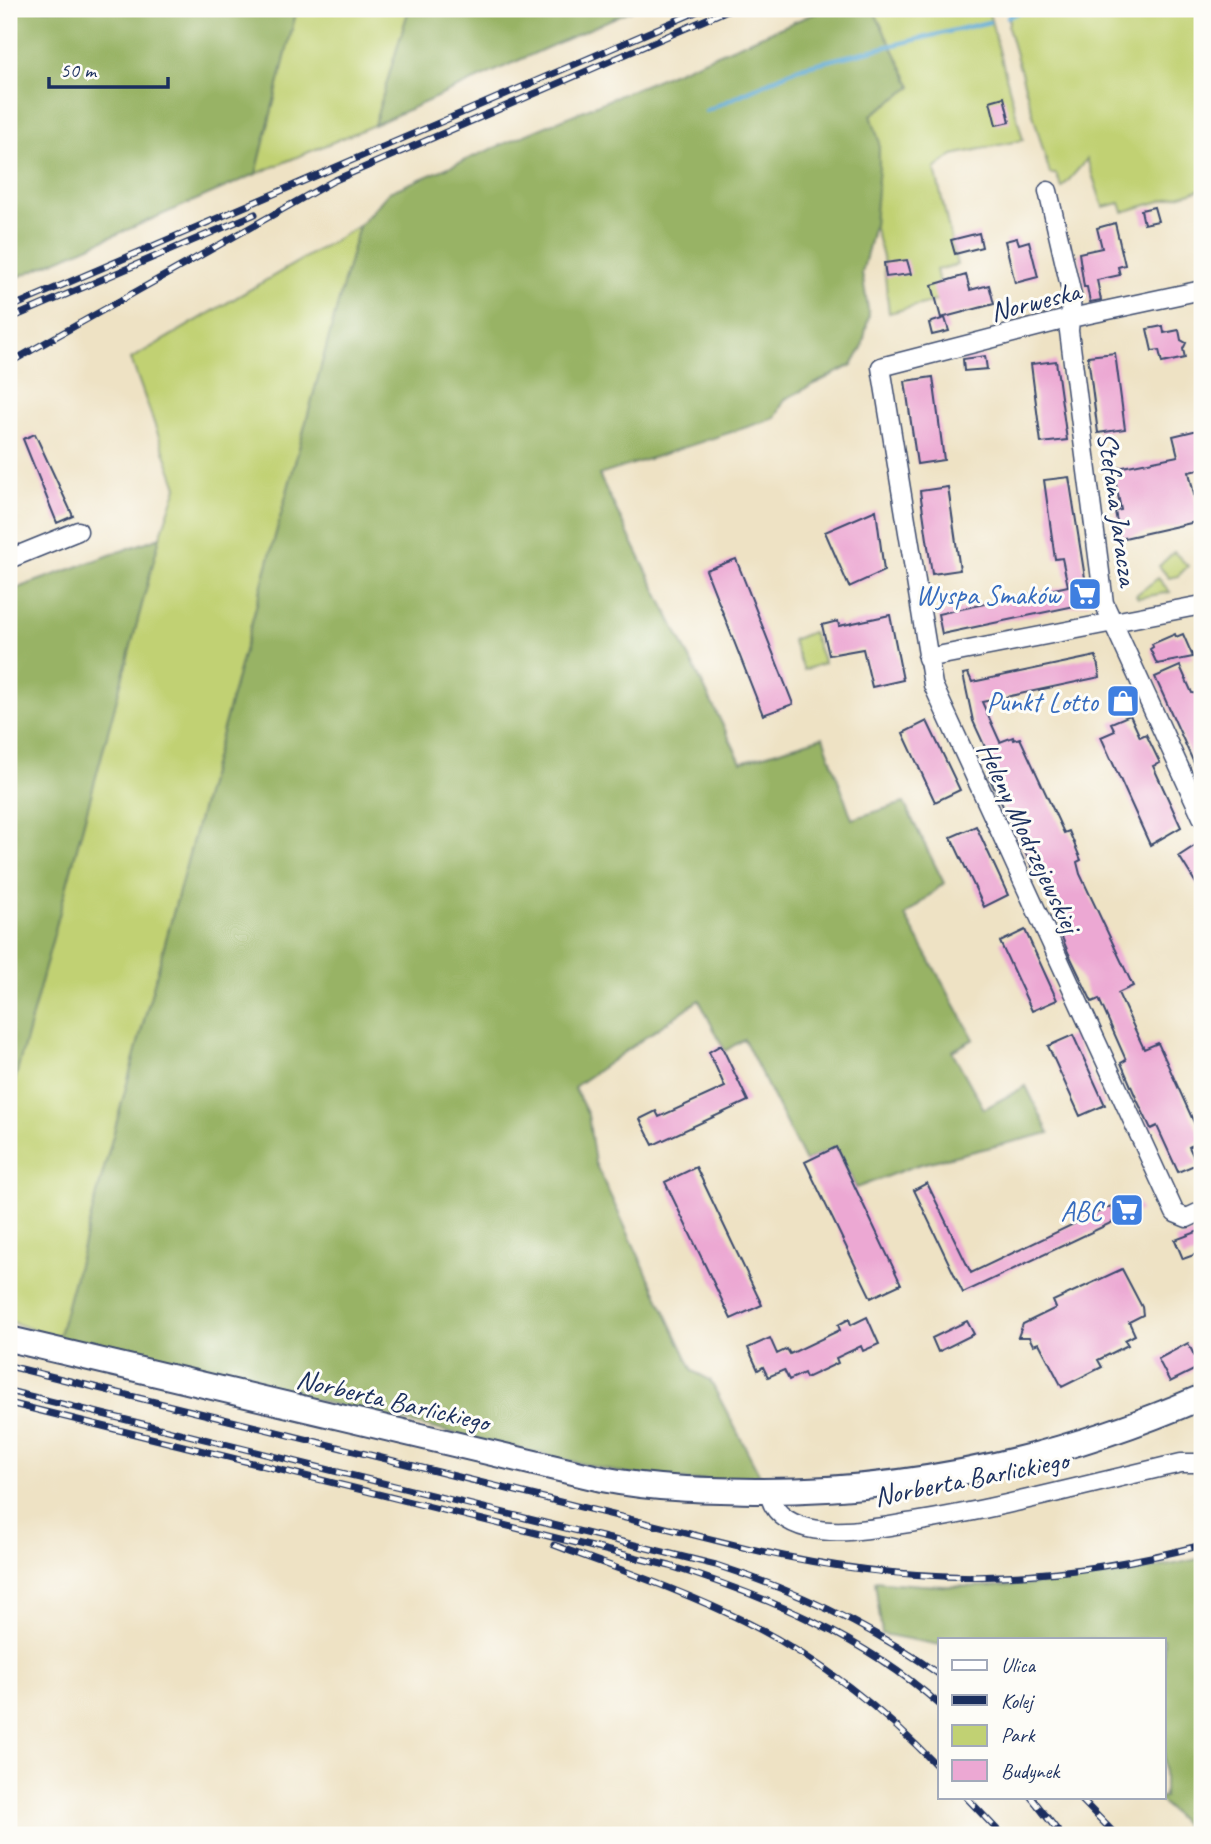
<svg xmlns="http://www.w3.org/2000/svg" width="1211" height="1844" font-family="Caveat,sans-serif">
<rect width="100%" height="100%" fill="#fdfcf7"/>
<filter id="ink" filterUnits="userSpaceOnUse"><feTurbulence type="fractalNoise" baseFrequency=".0143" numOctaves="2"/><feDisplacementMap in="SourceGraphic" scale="14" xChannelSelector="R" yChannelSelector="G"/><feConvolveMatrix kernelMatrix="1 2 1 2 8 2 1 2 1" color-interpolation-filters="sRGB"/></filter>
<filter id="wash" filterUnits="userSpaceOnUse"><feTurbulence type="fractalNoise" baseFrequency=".00686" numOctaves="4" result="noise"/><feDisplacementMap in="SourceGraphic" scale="28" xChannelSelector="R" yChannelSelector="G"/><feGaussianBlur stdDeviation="1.57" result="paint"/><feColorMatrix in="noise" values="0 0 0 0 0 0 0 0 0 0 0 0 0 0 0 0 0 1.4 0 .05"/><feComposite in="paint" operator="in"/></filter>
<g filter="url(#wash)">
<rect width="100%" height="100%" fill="#eee2c4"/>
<!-- green -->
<path fill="#c1d173" stroke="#6e8068" stroke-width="2" d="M297 9H409L374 125 256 174Z
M873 9H988L1023 140 953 155 935 169 957 265 936 270 943 299 889 313 883 257 874 225 879 141 871 115 912 87Z
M1011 9H1202V189L1123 212 1120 203 1103 207 1087 159 1062 188 1056 174H1050L1008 27Z
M359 226 58 1339 9 1321V1102L160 537 177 487 131 359Z
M1174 552 1188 566 1178 576 1169 578 1159 566Z
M1158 578 1170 592 1138 598 1136 595Z
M812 632 824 663 804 670 792 640Z"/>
<!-- forest -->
<path fill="#98b365" stroke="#5a7162" stroke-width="2" d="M9 9H297L256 174 9 281Z
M409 9H634L374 125Z
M825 9H873L912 87 871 115 879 141V167L874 225 862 273 869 315 862 348 852 365 785 399 775 418 599 475 741 762 823 737 852 819 904 803 944 883 905 916 974 1039 952 1051 984 1109 1026 1086 1049 1133 917 1165 856 1188 836 1147 805 1162 744 1039 725 1051 699 1000 574 1087 588 1115 595 1163 693 1371 710 1380 761 1477 690 1481 625 1474 58 1339 359 226 389 192Z
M160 537 9 1102V591Z
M1202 1558V1835H1195L1156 1797H1164V1639H940V1645L882 1634 875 1581C985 1594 1095 1583 1202 1558Z"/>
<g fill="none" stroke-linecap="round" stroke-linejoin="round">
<!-- stream -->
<path stroke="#5aa8d4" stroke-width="4.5" d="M1008 17 1028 9
M706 111 798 68 989 22"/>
</g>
<g id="blocks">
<!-- building -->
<path fill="#eca8d3" d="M1004 97 1010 122 996 125 990 101Z
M1154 207 1158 221 1144 224 1141 210Z
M1115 223 1125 265 1118 267 1120 275 1097 280 1101 300 1090 302 1087 287H1084L1079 253 1102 248 1097 228Z
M979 233 982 247 955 254 951 240Z
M1017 238 1019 244 1029 241 1038 277 1015 283 1005 241Z
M907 260 911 274 886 277 884 263Z
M966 275 970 290 989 285 994 304 941 318 932 285Z
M945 318 949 331 932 335 929 323Z
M1163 326 1164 333 1179 330 1181 340 1186 343 1183 349 1185 358 1162 363 1159 350 1152 351 1147 329Z
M1115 353 1125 429 1098 433 1088 356Z
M985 356 987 369 964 371 963 359Z
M1056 361 1067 440 1041 443 1031 364Z
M933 377 944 460 917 464 905 381Z
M1202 429V469L1189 472 1200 521 1120 539 1115 511 1121 510 1113 469 1178 456 1173 436Z
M35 434 73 516 57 523 23 439Z
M1069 477 1089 603 942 634 938 614 1068 586 1062 558 1055 559 1044 480Z
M948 487 960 570 932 574 920 491Z
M876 510 884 571 849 587 825 532Z
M736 559 793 704 763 715 706 570Z
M890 615 903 680 872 687 863 649 829 655 822 625 838 621 839 626Z
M1175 634 1176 637 1183 634 1193 657 1157 664 1150 649 1153 647 1152 644Z
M1096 656 1100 677 982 702 1000 742 1013 737 1014 740 1020 738 1064 833 1069 831 1081 860 1077 862 1080 874 1133 986 1118 993 1144 1049 1158 1043 1202 1140 1189 1147 1197 1164 1178 1172 1157 1126 1151 1129 1137 1100 1121 1063 1126 1060 1099 999 1092 1002 1068 952 1060 932 1066 929 1038 863 1032 867 989 777 997 773 973 721 963 674 968 673 972 682Z
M1180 666 1192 693 1202 694V781L1155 677Z
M1130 715 1140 737 1146 734 1160 763 1153 766 1181 827 1150 845 1101 737 1115 731 1111 723Z
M927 721 960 790 935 802 903 733Z
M976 826 1008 895 984 907 951 837Z
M1196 845 1202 855V893L1179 856Z
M1025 930 1057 1000 1032 1011 1000 942Z
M1073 1035 1105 1105 1080 1116 1048 1046Z
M721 1045 748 1101 653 1145 640 1119 656 1111 659 1117 725 1087 709 1052Z
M836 1147 901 1284 871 1298 805 1162Z
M696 1167 762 1305 731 1319 665 1182Z
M927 1183 971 1273 1111 1206 1117 1220 963 1293 914 1190Z
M1135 1198 1141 1210 1118 1221 1113 1210Z
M1202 1230V1252L1183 1259 1175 1240Z
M1122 1269 1142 1307 1143 1315 1129 1322 1135 1335 1125 1340 1128 1345 1098 1360 1102 1367 1062 1387 1039 1343 1033 1345 1029 1337H1018L1023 1324 1056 1308 1053 1301Z
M867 1317 879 1344 863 1351 861 1346 836 1358 838 1363 806 1378 804 1373 789 1380 784 1370 768 1377 763 1367 758 1370 748 1348 770 1338 777 1354 787 1349 790 1354 840 1330 838 1325 849 1319 851 1325Z
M967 1321 974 1334 938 1352 932 1338Z
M1188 1343 1200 1367 1170 1382 1158 1359Z"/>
</g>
</g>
<g filter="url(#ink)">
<use href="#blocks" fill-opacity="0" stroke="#3b4a6d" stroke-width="2"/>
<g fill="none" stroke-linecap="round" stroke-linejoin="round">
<defs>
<path id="street" d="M1048 191 1072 295 1069 331 1104 603 1202 817
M1202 290 1071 318 881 367 933 685 1175 1213 1187 1218 1202 1211
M9 559 78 531
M927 658 1202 605
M769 1491C771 1512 788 1523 808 1528 842 1536 881 1527 915 1522 1005 1507 1092 1483 1181 1463H1202"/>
<path id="secondary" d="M9 1339 602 1479C653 1489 703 1490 755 1491 911 1492 1059 1459 1202 1397"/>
</defs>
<!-- street casing -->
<use href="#street" stroke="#3b4a6d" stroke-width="21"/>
<!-- secondary casing -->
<use href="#secondary" stroke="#3b4a6d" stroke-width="28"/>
<!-- street -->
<use href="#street" stroke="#fff" stroke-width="18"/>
<!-- secondary -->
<use href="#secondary" stroke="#fff" stroke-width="24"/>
<defs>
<path id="rail" d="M9 308 703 9
M9 319 255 214
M9 363 333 181 730 9
M9 1366 751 1549C911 1586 1042 1587 1202 1545
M9 1391 716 1565C797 1591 871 1626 940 1675
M9 1403 670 1566C766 1596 864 1637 940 1705
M554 1545C618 1569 684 1591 746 1622 818 1658 885 1711 940 1769
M966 1797 1002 1835
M1031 1797 1061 1835
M1079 1797 1116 1835"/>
</defs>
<!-- rail casing -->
<use href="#rail" stroke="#1b2f5e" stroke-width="7"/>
<!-- rail -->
<use href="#rail" stroke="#fdfcf7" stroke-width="4.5" stroke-dasharray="13" stroke-linecap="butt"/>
</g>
</g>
<!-- icons -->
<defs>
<symbol id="supermarket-square" viewBox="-11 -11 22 22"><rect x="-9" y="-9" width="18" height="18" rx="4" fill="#3f7fe0" stroke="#fdfcf7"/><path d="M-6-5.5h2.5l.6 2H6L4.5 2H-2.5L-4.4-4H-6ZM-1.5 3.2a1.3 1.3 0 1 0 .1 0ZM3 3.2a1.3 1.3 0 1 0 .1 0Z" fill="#fff"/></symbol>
<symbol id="shop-square" viewBox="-11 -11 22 22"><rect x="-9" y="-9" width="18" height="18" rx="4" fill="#3f7fe0" stroke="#fdfcf7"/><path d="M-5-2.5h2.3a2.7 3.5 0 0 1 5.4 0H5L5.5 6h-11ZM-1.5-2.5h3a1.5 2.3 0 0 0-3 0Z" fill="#fff"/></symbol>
</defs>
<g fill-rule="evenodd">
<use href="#supermarket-square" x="1066" y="575" width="38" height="38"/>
<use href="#shop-square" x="1104" y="682" width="38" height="38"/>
<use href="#supermarket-square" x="1108" y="1191" width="38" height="38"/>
</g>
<g text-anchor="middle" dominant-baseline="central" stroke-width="6" stroke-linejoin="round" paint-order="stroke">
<!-- street labels -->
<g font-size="28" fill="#1b2f5e" stroke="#fdfcf7">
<text transform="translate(1035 301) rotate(-14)">Norweska</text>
<text transform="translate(1118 509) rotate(82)">Stefana Jaracza</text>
<text transform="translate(1029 837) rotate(65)">Heleny Modrzejewskiej</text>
<text transform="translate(393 1400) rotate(13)">Norberta Barlickiego</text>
<text transform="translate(971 1478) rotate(-11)">Norberta Barlickiego</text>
</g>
<!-- shop labels -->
<g font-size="28" fill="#366cbe" stroke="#fdfcf7" text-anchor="end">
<text x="1060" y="594">Wyspa Smaków</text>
<text x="1098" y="701">Punkt Lotto</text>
<text x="1102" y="1210">ABC</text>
</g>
</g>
<!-- margin -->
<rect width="1211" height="1844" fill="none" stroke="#fdfcf7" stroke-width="35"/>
<!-- legend -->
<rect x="938" y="1638" width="228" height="161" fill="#fdfcf7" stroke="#a3aaba" stroke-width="2"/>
<rect x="952" y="1660" width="35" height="10" fill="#ffffff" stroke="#a3aaba" stroke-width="2"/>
<text x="1001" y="1672" font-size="21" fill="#1b2f5e">Ulica</text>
<rect x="952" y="1695" width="35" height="10" fill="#1b2f5e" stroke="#a3aaba" stroke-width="2"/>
<text x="1001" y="1708" font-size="21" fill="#1b2f5e">Kolej</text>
<rect x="952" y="1725" width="35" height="21" fill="#c1d173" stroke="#a3aaba" stroke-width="2"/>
<text x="1001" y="1742" font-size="21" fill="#1b2f5e">Park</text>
<rect x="952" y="1760" width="35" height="21" fill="#eca8d3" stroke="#a3aaba" stroke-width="2"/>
<text x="1001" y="1778" font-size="21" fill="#1b2f5e">Budynek</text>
<!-- scale -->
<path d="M49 77v10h119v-10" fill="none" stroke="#1b2f5e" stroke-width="3.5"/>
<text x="60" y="77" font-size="21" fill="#1b2f5e" stroke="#fdfcf7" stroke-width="5" paint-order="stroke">50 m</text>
</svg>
